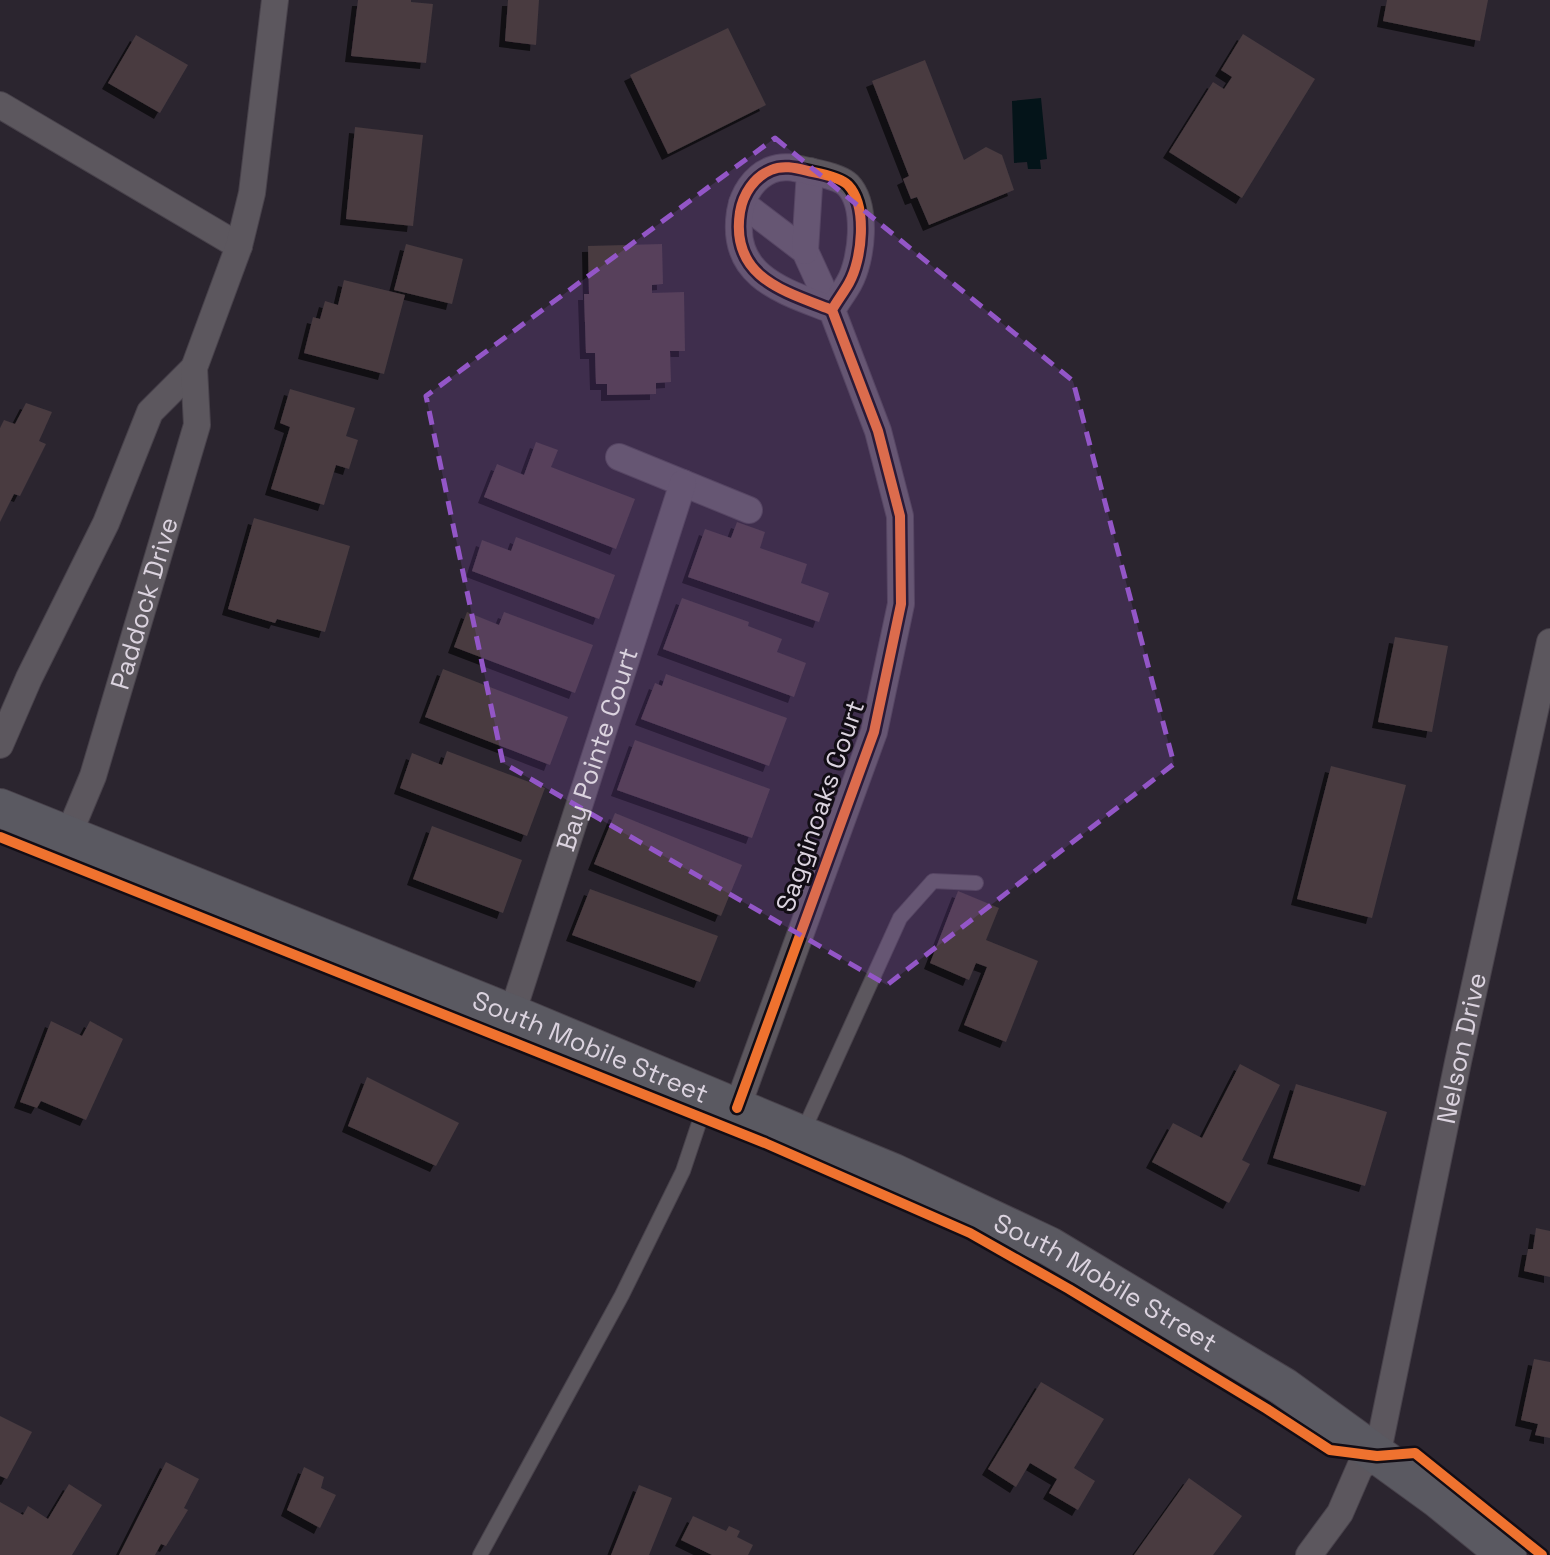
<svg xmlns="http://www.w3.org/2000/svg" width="1550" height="1555" font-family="'Space Grotesk',sans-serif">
<defs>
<filter id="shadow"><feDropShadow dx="-6" dy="6" stdDeviation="0" flood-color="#0009"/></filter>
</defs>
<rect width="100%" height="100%" fill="#2b252f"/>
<!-- water -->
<path fill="#041419" d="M1041 98 1047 159 1040 160 1041 169H1028L1027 162 1014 163 1012 101Z"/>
<!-- building -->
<path fill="#483b40" filter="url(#shadow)" d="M358 0H411V2L433 4 426 63 351 56Z
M508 0H539L536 45 505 41Z
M1387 0H1488L1480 41 1383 21Z
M728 28 766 105 668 154 630 75Z
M1243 34 1315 79 1242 198 1169 152 1213 82 1224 89 1232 77 1221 70Z
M136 35 188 65 160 113 108 83Z
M925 60 964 160 986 147 1002 155 1014 190 929 225 917 197 911 199 903 179 909 176 872 81Z
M355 127 423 135 413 226 346 219Z
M406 244 463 259 452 304 394 290Z
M662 244 663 284 652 285V293L684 292 685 351H670L671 382 656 383V394L607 395V384H596L595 353H586L584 294H589L588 246Z
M344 280 405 295 384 374 304 353 313 317 320 319 325 301 338 305Z
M290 389 355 408 346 436 358 440 349 469 336 465 324 505 271 489 290 427 280 423Z
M26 403 52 412 39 441 46 444 20 496 14 494 0 522V428L4 420 15 424Z
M536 442 558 450 551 467 635 499 616 549 484 497 497 464 524 475Z
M254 518 350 546 325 632 277 619 275 623 228 609Z
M737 522 765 532 760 548 807 564 801 583 829 593 819 622 688 577 705 529 731 538Z
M516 537 615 575 599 619 472 571 482 540 511 551Z
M682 598 749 622 748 626 782 639 777 652 806 663 794 697 663 649Z
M467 612 499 625 504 612 593 645 575 693 454 647Z
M1395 637 1448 646 1432 732 1378 722Z
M443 669 568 717 550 765 425 717Z
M666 674 787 718 769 766 641 719 655 683 662 686Z
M635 740 770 789 752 838 617 790Z
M447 751 545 788 527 836 400 788 412 753 442 765Z
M1331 766 1406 785 1372 918 1297 899Z
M615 813 742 865 721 916 594 864Z
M432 826 522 860 503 913 413 879Z
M590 889 718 936 700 982 572 935Z
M958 891 999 908 986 940 1038 961 1006 1042 964 1025 987 967 976 963 969 980 930 963Z
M51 1021 82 1036 90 1021 123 1039 86 1120 41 1101 37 1108 20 1102Z
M1240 1064 1280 1085 1242 1160 1250 1164 1229 1203 1152 1162 1173 1123 1202 1138Z
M367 1077 459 1123 436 1166 348 1126Z
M1296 1084 1387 1112 1365 1186 1273 1158Z
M1536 1228 1550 1231V1277L1524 1271 1528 1249H1533Z
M1534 1359 1550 1362V1438L1535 1435 1538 1424 1521 1420Z
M1041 1382 1104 1419 1074 1468 1095 1481 1078 1510 1049 1493 1057 1479 1030 1463 1016 1487 988 1469Z
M0 1416 32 1432 7 1479 0 1476Z
M166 1462 199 1479 184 1508 188 1510 166 1546 161 1544 155 1555H119Z
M304 1467 324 1477 321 1488 336 1495 320 1528 287 1510Z
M1189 1478 1242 1516 1213 1555H1134Z
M69 1484 102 1505 72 1555H0V1502L23 1515 28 1506 48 1519Z
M639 1485 672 1498 649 1555H611Z
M693 1516 726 1531 729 1526 740 1531 737 1537 753 1545 748 1555H712L681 1540Z"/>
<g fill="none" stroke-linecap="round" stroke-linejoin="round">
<defs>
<path id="lane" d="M802 1134 900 918 933 881 976 883
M480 1555 622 1295 683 1171 701 1117 709 1098"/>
<g id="street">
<path d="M0 105 239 246"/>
<path d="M742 203 805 251 832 310"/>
<path d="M805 251 810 171"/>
<path d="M619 457 749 510"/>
<path d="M0 745 29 678 106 523 150 412 194 368"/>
<path id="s1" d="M68 836 93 776 197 425 194 368 239 246 252 193 275 0"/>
<path id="s2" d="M512 1014 683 483"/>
<path d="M737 1108 874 732 901 604 900 516 878 431 832 310C783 291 730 277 740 212 743 194 754 177 771 170 785 164 799 169 813 172 823 174 841 178 848 185 868 206 862 260 849 283 844 292 837 301 832 310"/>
<path id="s3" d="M1309 1555 1340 1513 1360 1467 1377 1456 1458 1062 1550 642"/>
</g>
<g id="secondary">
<path id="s4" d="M0 808 512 1014 802 1135 894 1173 1049 1246 1284 1387 1437 1498 1507 1555"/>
</g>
</defs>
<!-- lane casing -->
<use href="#lane" stroke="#48424b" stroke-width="16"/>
<!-- street casing -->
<use href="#street" stroke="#48424b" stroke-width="28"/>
<!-- secondary casing -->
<use href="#secondary" stroke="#48424b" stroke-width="40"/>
<!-- lane -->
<use href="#lane" stroke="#5c575e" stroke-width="14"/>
<!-- street -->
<use href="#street" stroke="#5c575e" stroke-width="26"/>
<!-- secondary -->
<use href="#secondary" stroke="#5a5961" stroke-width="38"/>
<defs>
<path id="cycleway" d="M0 837 765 1143 970 1233 1069 1289 1267 1409 1330 1450 1377 1456 1415 1453 1542 1555
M737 1108 874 732 901 604 900 516 878 431 832 310C783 291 730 277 740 212 743 194 754 177 771 170 785 164 799 169 813 172 823 174 841 178 848 185 868 206 862 260 849 283 844 292 837 301 832 310"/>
</defs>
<!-- cycleway casing -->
<use href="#cycleway" stroke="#120d15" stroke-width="15"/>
<!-- cycleway -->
<use href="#cycleway" stroke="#ef722f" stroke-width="10"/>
</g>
<!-- marked area -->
<path fill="#9356c7" fill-opacity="0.2" stroke="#9356c7" stroke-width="5" stroke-dasharray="14 9" stroke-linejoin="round" d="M775 138 1073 381 1174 764 887 985 503 763 426 396Z"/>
<g text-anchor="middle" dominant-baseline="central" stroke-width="6" stroke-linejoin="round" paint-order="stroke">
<!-- street labels -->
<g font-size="26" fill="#dbd3df" stroke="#120d15">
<text stroke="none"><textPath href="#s1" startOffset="245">Paddock Drive</textPath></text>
<text stroke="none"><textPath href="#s2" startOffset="278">Bay Pointe Court</textPath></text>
<text transform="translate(820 806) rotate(-71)">Sagginoaks Court</text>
<text stroke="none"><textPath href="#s4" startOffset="637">South Mobile Street</textPath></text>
<text stroke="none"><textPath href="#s3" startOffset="539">Nelson Drive</textPath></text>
<text stroke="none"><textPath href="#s4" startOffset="1204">South Mobile Street</textPath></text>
</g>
</g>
</svg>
